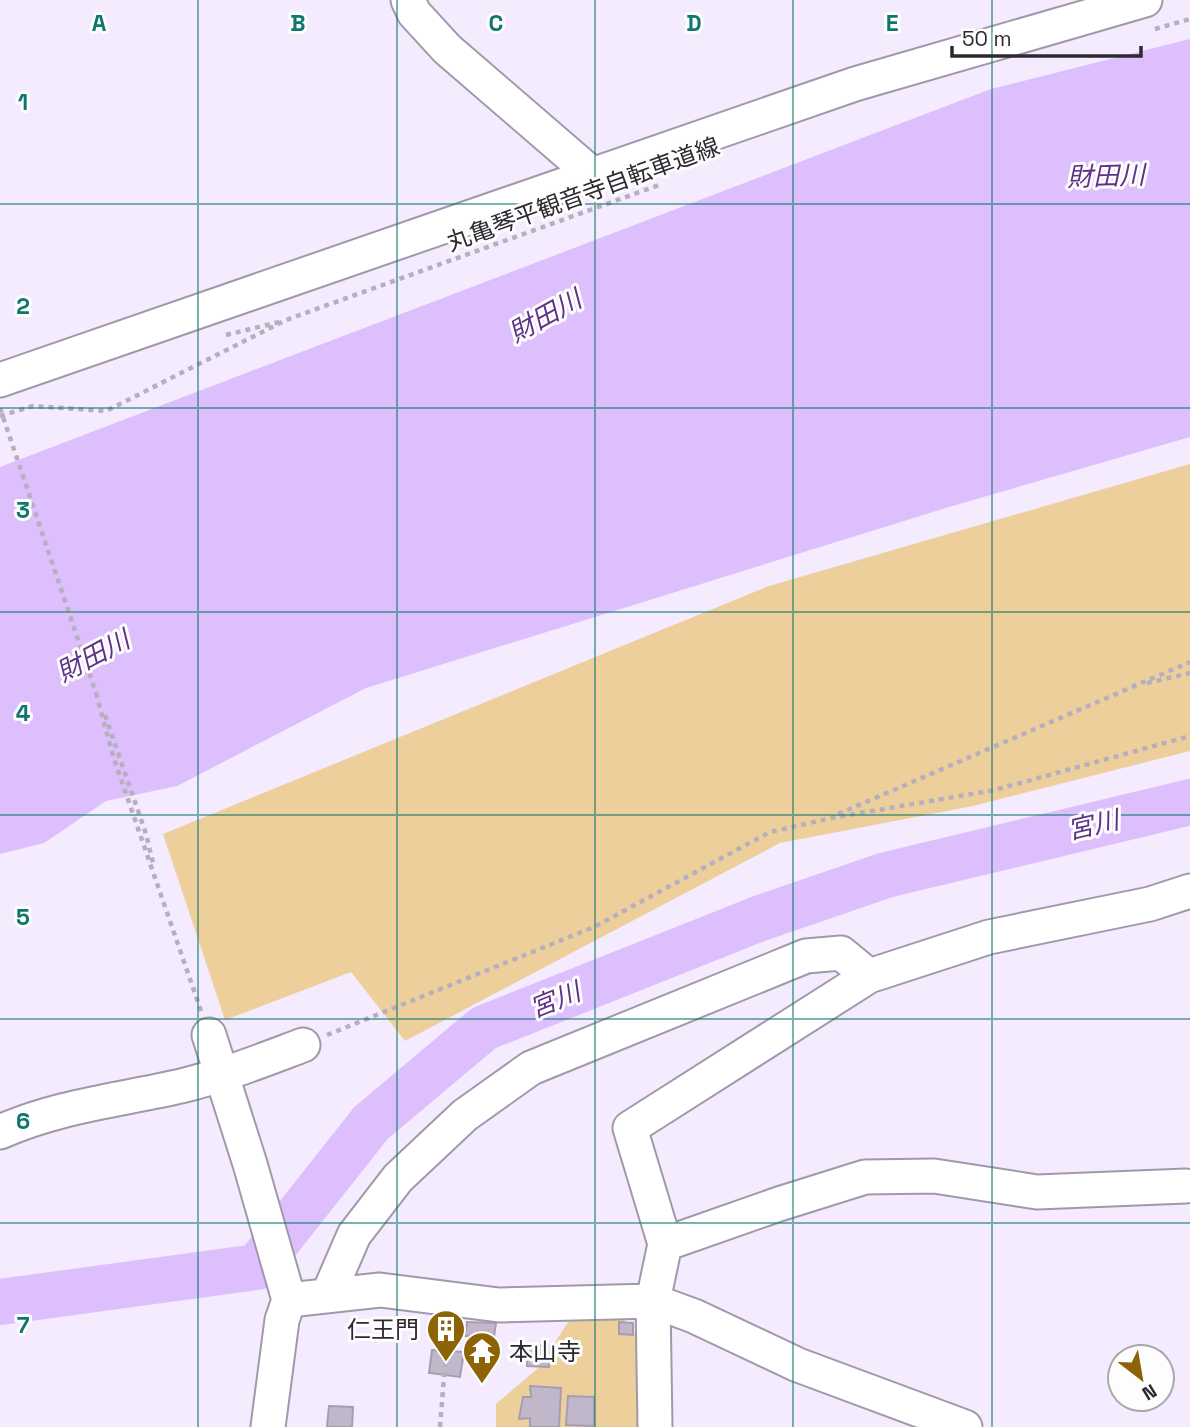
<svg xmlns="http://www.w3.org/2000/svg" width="1190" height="1427" font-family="'Space Grotesk','Noto Sans JP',sans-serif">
<rect width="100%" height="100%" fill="#f4ebfe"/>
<!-- green -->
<path fill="#edcf9c" d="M1190 464V751L973 806 780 843 405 1041 351 972 225 1020 163 834 769 586Z
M620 1314 647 1349 644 1427H496V1404L538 1368 569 1321Z"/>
<!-- water -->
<path fill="#dcbffc" d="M1190 39V437L949 507 366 688 177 786 106 801 44 843 0 854V467L991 89Z"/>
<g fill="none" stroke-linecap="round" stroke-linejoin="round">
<!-- river -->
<path stroke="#dcbffc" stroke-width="46" d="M0 1302 257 1267 371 1123 484 1028 758 919 886 875 1190 802"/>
</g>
<!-- building -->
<path fill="#c0b8ca" stroke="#a69eaf" stroke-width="2" d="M467 1322 496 1323 494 1337 465 1336Z
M619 1322 633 1323V1335L619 1334Z
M550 1345 549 1367 527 1366 528 1346Z
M432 1350 464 1352 460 1377 429 1373Z
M530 1386 561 1388 559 1427H530V1418L519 1419 523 1397H531Z
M568 1396 594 1397V1426L566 1425Z
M329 1406 353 1407 352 1427H327Z"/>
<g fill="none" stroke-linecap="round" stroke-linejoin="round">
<defs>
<path id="minor" d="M408 0 414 13 447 49 593 175
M0 380 855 84 1145 0
M209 1035 250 1164 289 1300 282 1320 268 1427
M0 1132C58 1106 120 1100 181 1086 223 1076 263 1060 303 1045
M665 1244 630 1128 869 976
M328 1295 354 1235 398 1178 465 1115 531 1068 806 956 841 953 869 976 989 937 1150 904 1190 891
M289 1300 380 1290 499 1305 653 1301 694 1316 798 1365 965 1427
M655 1427 653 1301 665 1244 779 1204 865 1177 934 1176 1037 1192 1186 1186"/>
</defs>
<!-- minor casing -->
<use href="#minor" stroke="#a099a9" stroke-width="37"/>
<!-- path -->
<path stroke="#b6afbe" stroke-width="4.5" stroke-dasharray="5 5" stroke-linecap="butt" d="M1155 29 1190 19
M226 335 279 322
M0 416 33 406 106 411 286 320 659 185
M1147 683 1190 673
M96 693 113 756 201 1011
M105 715 146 834 153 863
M838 814 1190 662
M327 1035 594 927 770 832 831 818 995 790 1190 736
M440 1427 448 1327"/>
<!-- minor -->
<use href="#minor" stroke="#fff" stroke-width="33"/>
<!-- path-bridge -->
<path stroke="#b6afbe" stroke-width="4.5" stroke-dasharray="5 5" stroke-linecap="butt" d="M0 408 96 693"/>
</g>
<!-- grid -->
<path fill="none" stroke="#0f766e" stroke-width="2" stroke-opacity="0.55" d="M198 0V1427M397 0V1427M595 0V1427M793 0V1427M992 0V1427M0 204H1190M0 408H1190M0 612H1190M0 815H1190M0 1019H1190M0 1223H1190"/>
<!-- icons -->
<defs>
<symbol id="building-pin" viewBox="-11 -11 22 30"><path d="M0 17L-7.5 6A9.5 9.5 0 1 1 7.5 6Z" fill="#8c6305" stroke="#fdfdfd"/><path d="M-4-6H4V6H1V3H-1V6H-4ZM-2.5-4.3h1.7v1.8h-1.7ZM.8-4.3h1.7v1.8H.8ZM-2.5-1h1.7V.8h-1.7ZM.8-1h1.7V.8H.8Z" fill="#fff"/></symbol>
<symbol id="temple-pin" viewBox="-11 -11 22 30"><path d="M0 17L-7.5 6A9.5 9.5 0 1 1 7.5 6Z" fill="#8c6305" stroke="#fdfdfd"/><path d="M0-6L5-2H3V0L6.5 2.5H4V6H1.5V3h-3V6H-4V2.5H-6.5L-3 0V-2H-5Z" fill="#fff"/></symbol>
</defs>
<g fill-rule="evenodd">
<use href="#building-pin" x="424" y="1307" width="44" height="60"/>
<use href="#temple-pin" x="460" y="1329" width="44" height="60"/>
</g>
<g text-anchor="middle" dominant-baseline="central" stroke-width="6" stroke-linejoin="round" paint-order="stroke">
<!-- street labels -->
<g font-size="24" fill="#2d2930" stroke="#fdfdfd">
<text transform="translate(583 194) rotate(-20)">丸亀琴平観音寺自転車道線</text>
</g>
<!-- poi labels -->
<g font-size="24" fill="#2d2930" stroke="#fdfdfd" text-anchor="end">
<text x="419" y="1329">仁王門</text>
<text x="509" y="1351" text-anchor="start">本山寺</text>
</g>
<!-- water labels -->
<g font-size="26" font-style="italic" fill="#603187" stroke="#fdfdfd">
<text transform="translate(1106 176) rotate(-2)">財田川</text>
<text transform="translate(545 316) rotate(-29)">財田川</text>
<text transform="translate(93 656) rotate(-28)">財田川</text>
<text transform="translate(1093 825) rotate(-13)">宮川</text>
<text transform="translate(555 1000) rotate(-22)">宮川</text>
</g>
</g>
<g font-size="23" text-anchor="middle" font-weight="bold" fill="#0f766e" stroke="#fdfdfd" stroke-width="6" stroke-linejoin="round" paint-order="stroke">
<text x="99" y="31">A</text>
<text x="298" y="31">B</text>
<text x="496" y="31">C</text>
<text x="694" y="31">D</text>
<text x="892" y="31">E</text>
<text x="23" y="110">1</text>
<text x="23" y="314">2</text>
<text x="23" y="518">3</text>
<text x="23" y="721">4</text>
<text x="23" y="925">5</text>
<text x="23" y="1129">6</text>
<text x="23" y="1333">7</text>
</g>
<!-- north arrow -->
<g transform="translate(1141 1378) rotate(149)"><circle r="33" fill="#fdfdfd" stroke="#aaa8ab" stroke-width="2"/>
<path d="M0-5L12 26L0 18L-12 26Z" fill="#8c6305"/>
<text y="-10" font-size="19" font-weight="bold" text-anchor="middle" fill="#2d2930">N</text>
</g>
<!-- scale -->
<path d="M952 46v10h189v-10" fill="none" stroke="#2d2930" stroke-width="3.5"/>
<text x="962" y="46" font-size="21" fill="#2d2930" stroke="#fdfdfd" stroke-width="5" paint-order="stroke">50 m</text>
</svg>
